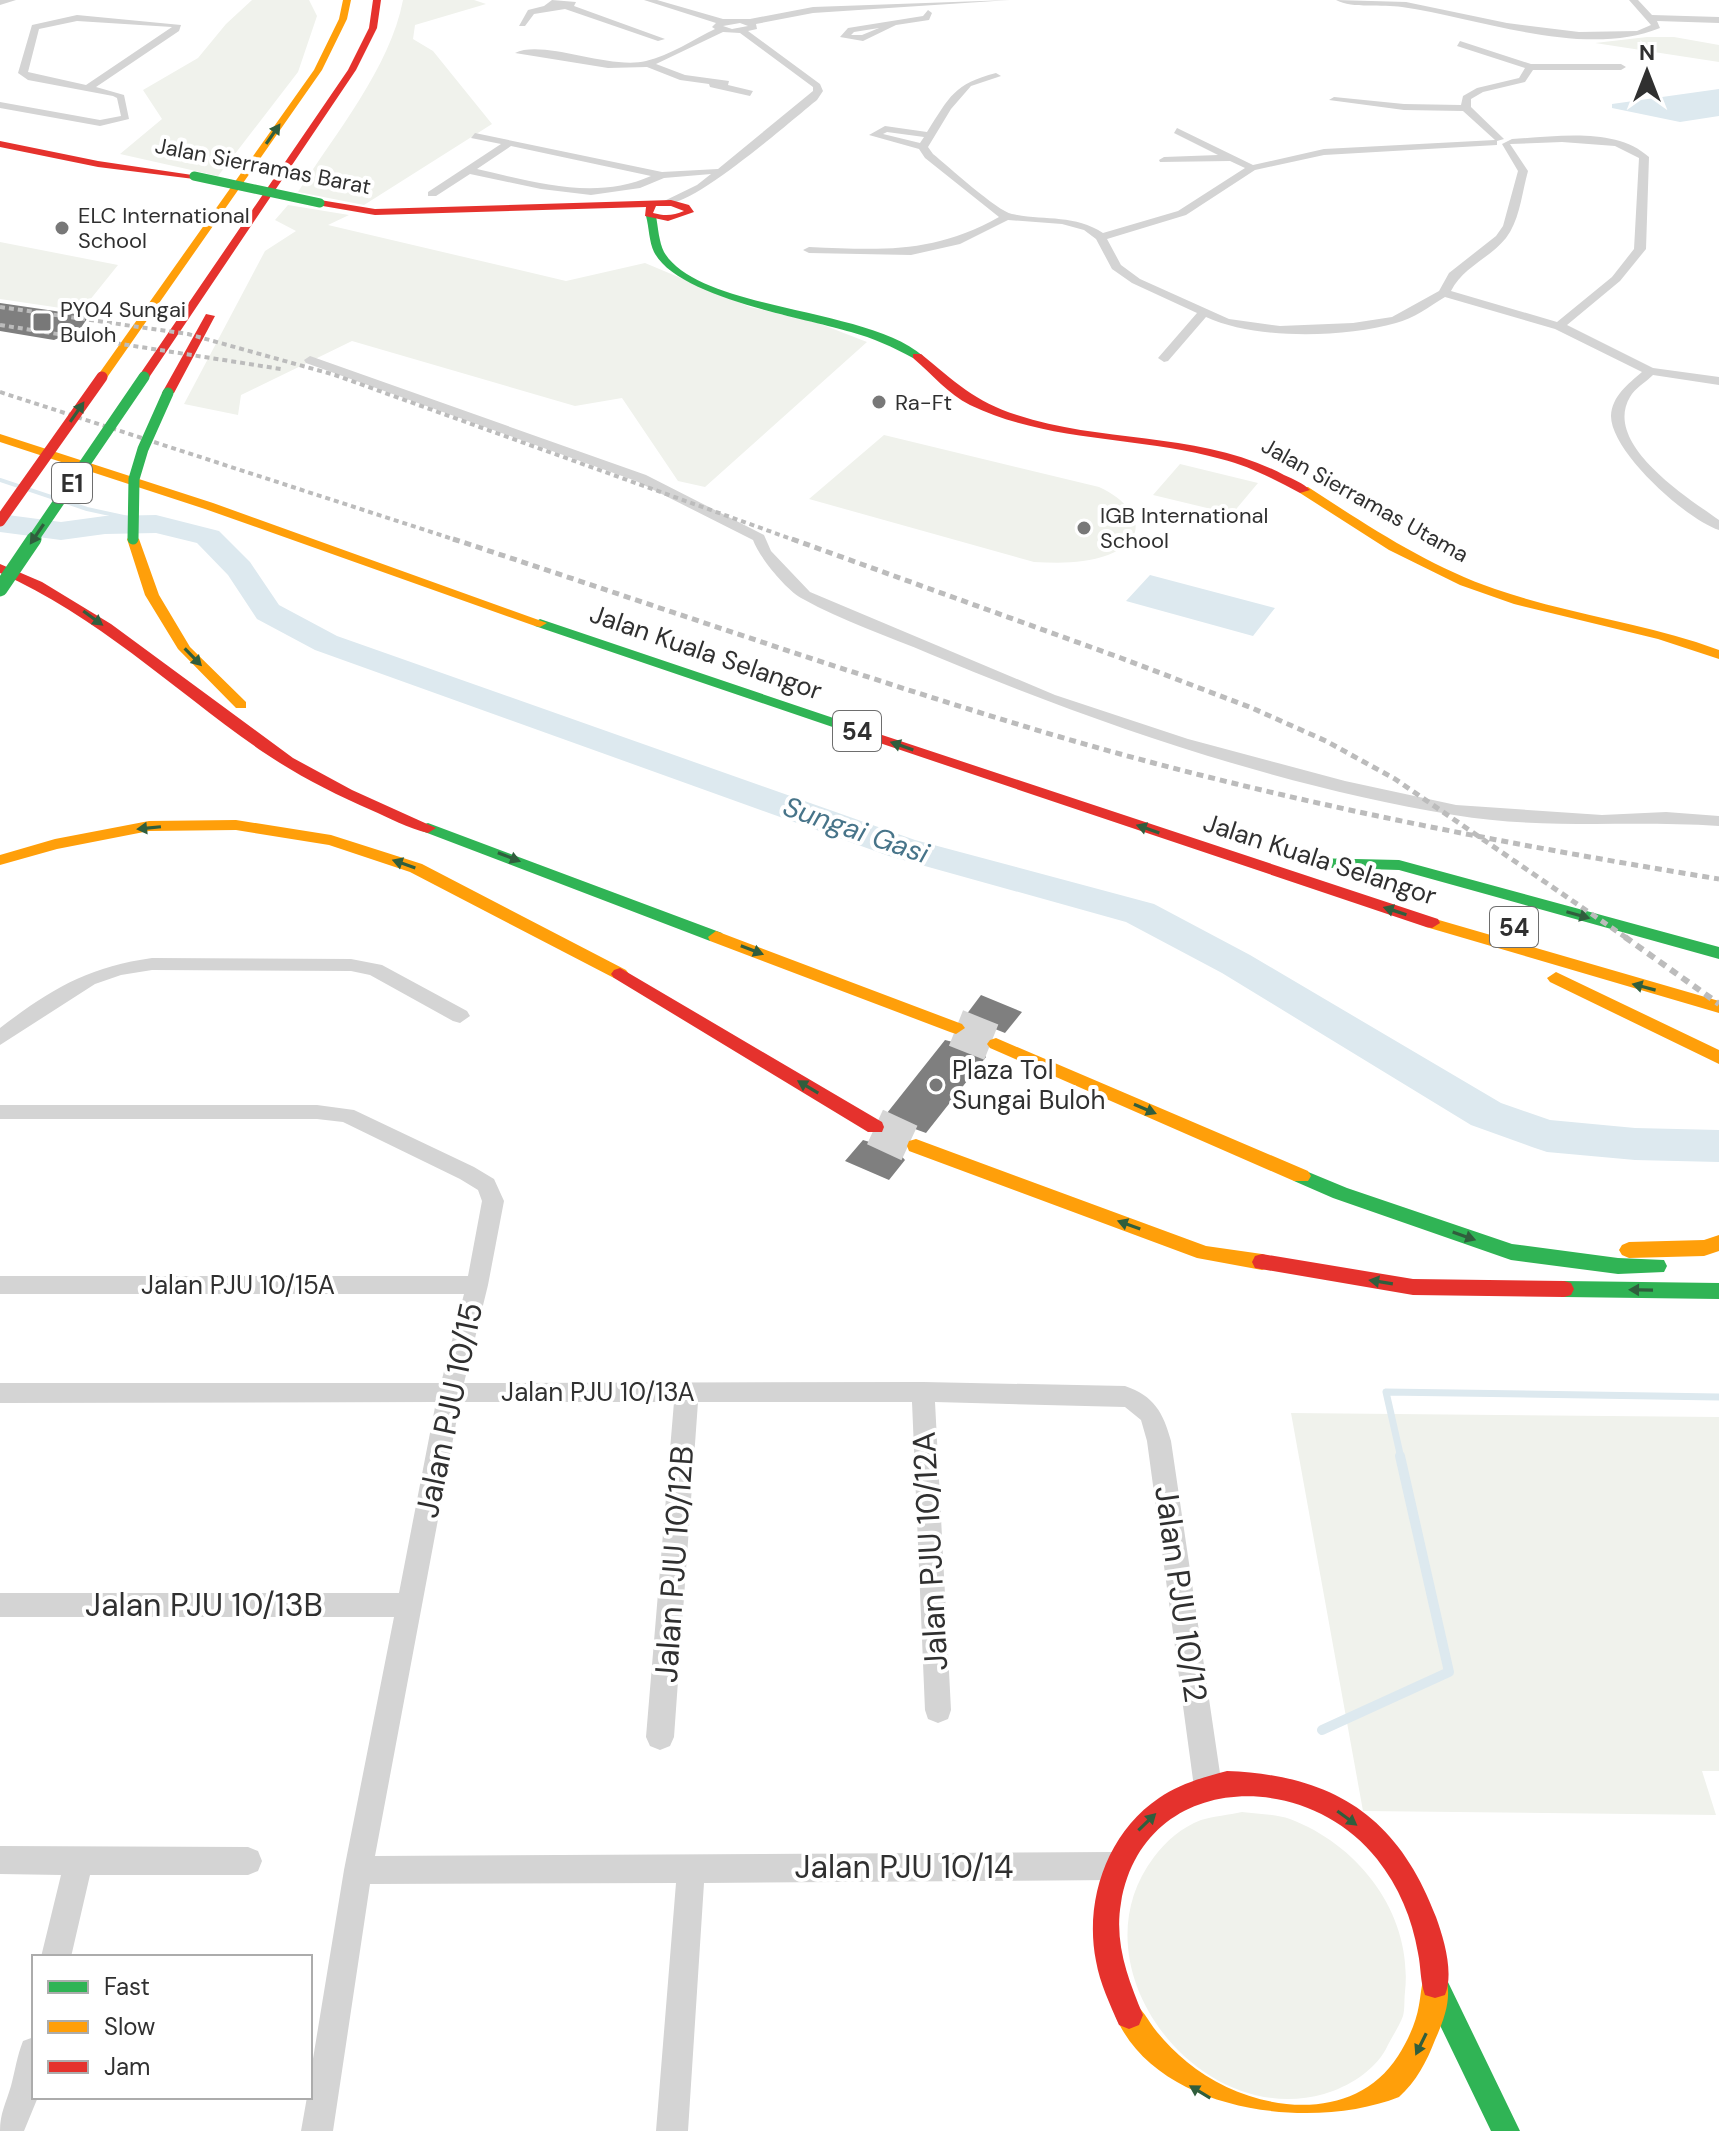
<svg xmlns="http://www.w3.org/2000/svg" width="1719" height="2131" font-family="'DM Sans',sans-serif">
<rect width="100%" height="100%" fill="#fff"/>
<!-- green -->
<path fill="#f0f2ec" d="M252 0H309L317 16 298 72 218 176 120 154 162 119 143 90 198 58 226 24Z
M403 0H474L486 4 415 25 413 39 433 51 492 124 364 205 298 192C335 134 390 68 403 0Z
M1647 37H1674L1719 45V62L1595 43Z
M288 205 349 215 328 225 566 281 645 263 750 307 818 323 867 342 705 487 678 481 622 398 575 406 352 341 241 395 238 415 184 404 265 251 296 231 275 220Z
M0 242 118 265 81 311 0 299Z
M884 435 1099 487C1134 503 1156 536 1108 555 1084 564 1059 563 1034 562L809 499Z
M1180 464 1258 483 1232 514 1153 495Z
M1291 1413 1719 1417V1771H1702L1716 1815 1363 1811Z
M1242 1812C1257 1814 1276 1814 1290 1819 1361 1846 1413 1916 1405 1992 1404 2000 1405 2009 1403 2016 1399 2027 1391 2038 1386 2049 1374 2071 1348 2087 1324 2094 1198 2130 1071 1966 1154 1857 1165 1842 1182 1827 1201 1820 1214 1816 1229 1815 1242 1812Z"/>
<!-- water -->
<path fill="#dde9ef" d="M1719 89V116L1680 122 1612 108V104Z
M1150 575 1275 608 1253 636 1126 601Z"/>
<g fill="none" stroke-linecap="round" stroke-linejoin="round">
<!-- stream-far2 -->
<path stroke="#dde9ef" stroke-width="4" d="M0 480 87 509 156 524"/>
<!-- stream-far1 -->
<path stroke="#dde9ef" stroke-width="7" d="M1401 1458 1386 1392 1719 1397"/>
<!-- stream -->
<path stroke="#dde9ef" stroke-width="10" d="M1322 1730 1449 1672 1400 1456"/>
<!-- river -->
<path fill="#dde9ef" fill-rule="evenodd" d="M0 514 61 522 105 516 156 515 219 531 250 562 279 605 337 636 915 840 1154 904 1250 955 1501 1103 1550 1120 1635 1128 1719 1130V1162L1635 1160 1547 1152 1532 1147 1471 1125 1222 973 1126 922 889 856 315 650 257 619 228 575 197 543 156 533 105 534 61 540 0 532Z"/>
</g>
<!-- building -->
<path fill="#7f7f7f" d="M0 303 89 316 80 329 54 340 0 331Z
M981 995 1022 1012 1005 1033 995 1029 980 1034 975 1045 986 1057 926 1133 915 1129 900 1134 894 1148 905 1160 889 1180 845 1161 863 1140 876 1144 891 1139 897 1125 887 1113 945 1040 957 1043 970 1039 976 1026 966 1015Z"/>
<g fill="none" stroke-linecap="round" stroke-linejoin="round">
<!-- highway-tunnel -->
<path stroke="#d6d6d6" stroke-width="38" stroke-dasharray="38 19" stroke-linecap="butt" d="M956 1028 996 1044
M875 1127 916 1146"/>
<!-- street -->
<path fill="#d4d4d4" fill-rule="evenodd" d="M0 0H16L0 5Z
M552 0 576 2 574 6 665 39 658 41 565 9 534 14 525 26H519L528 10 544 6Z
M644 0H657L723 19H750L813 7 1010 0 813 13 756 24 757 29 748 31 820 84 823 91 817 100C794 118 683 217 660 203L697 185 711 174 664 178 640 188 591 195 541 189 470 174 436 196H428V192L501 144 471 138 475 133 662 172 718 169 813 91V87L740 33 723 32 656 64 685 75 729 81 728 85 753 91 750 96 710 87 709 84 680 80 647 67 608 68 515 53C543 39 609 70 646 61 669 56 694 39 715 29L712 27 716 23ZM740 23 748 26 732 29 723 26ZM511 146 651 176C595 201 534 182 477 169Z
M1336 0 1406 2 1507 23 1579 32 1637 31 1651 25 1629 0H1638L1652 15 1719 17V23L1657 21 1660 28C1584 59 1479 18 1402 7 1382 4 1353 9 1336 0Z
M928 10 932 13 929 20 896 25 863 41 840 37 848 28 923 16ZM879 28 862 35H851L854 32Z
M77 15 181 25 179 31 96 87 124 95 129 119 100 126 0 108V102L100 120 121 116 117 98 113 96 28 80 18 73 32 25ZM77 21 172 27 86 85 28 72 39 29Z
M1460 41 1531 64H1621L1626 67 1621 70H1533L1525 82 1483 92 1471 99V107L1504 139 1497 141V145L1324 155 1255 170 1186 215 1107 239 1121 265 1140 279 1229 319 1280 326 1353 323 1392 317 1439 291 1449 273 1496 236 1503 226 1518 171 1502 144 1512 139C1554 137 1615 126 1649 157L1646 249 1620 281 1567 325 1653 368 1719 377V385L1653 375C1646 382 1635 388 1630 397 1602 444 1688 498 1719 520V530C1687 520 1611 452 1611 416 1612 396 1628 384 1642 372L1555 329 1445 297C1430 306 1413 319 1396 323 1343 338 1256 340 1206 317L1168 361 1164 362 1158 358 1197 313 1132 283 1112 269 1096 239 1084 230 1062 224 1008 220 960 244 911 255 809 253 803 250 809 247C882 250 933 254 999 217L925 158 919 149 869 135 885 126 927 132C950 96 954 84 996 73L1001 76 971 86 951 109 928 147 933 154C948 166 997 211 1012 214 1044 221 1074 214 1103 233L1178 211 1245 168 1230 161 1160 162 1159 160 1164 157 1218 155 1174 133 1177 128 1253 165 1324 149 1495 140 1463 111 1404 110 1329 100 1334 97 1404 104 1461 105 1463 96 1477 88 1519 78 1525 68 1457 46ZM887 132 924 137 920 143 883 134ZM1562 142 1615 146 1639 158 1634 249 1612 277 1557 322 1451 291C1463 267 1489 259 1506 238 1520 220 1522 192 1528 171L1510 144Z
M310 356 646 475 764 535 771 551 810 592 1055 695 1188 739 1345 781 1456 805 1602 815 1666 812 1719 816V826C1631 820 1542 830 1454 815 1275 785 1097 724 930 654 888 636 842 621 803 599 787 591 759 557 753 540L636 481 306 363 304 360Z
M152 958 351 959 382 965 467 1011 470 1016 460 1023 453 1021 370 975 351 971 152 970 121 975 95 984 0 1045V1028C51 989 88 967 152 958Z
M0 1105H317L354 1110 474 1167 494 1179 504 1201 488 1285 464 1383 923 1382 1125 1386C1154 1396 1163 1412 1171 1441L1222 1787 1218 1797 1208 1801 1198 1797 1194 1787 1147 1441 1141 1420 1125 1407 935 1402 951 1710 948 1719 938 1723 928 1719 925 1710 912 1402H698L674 1737 670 1746 660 1750 650 1746 646 1737 674 1402H460L375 1856 1116 1852 1126 1856 1130 1866 1126 1876 1116 1880 704 1883 688 2131H656L676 1883 370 1884 333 2131H301L307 2097H310V2077L344 1870 394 1617H0V1593H399L436 1402 0 1403V1383H441L464 1294H0V1276H468L482 1201 478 1190 460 1179 343 1122 317 1119H0Z
M0 1846 248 1847 258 1851 262 1861 258 1871 248 1875H90L71 1957H41L61 1875 0 1874Z
M34 2037V2097H38L24 2131H0C0 2113 6 2103 11 2086 15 2071 17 2056 23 2041Z"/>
<!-- fast -->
<path fill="#30b455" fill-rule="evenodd" d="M651 213 656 216C658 227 659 242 664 252 699 311 867 307 923 356L913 358C893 347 873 338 851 332 802 317 678 298 654 252 649 242 649 227 646 216Z
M540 619 869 730 871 733 864 737 859 736 535 626 533 623Z
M428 823 722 933 724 937 722 941H710L422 831 420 828 422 825Z
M1311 858 1399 860 1719 947V959L1399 870 1305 867 1303 863Z
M1301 1169 1347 1188 1512 1244 1618 1258 1664 1260 1667 1266 1664 1272 1618 1274 1511 1260 1333 1198 1294 1181 1291 1176 1294 1171Z
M1564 1281 1719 1283V1299L1564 1297 1557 1295 1554 1289 1557 1283Z
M1437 1976 1447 1980 1520 2131H1491L1423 1990 1427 1980Z"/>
<!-- slow -->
<path fill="#ff9f0a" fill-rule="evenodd" d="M343 0H351L347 19 322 70 106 379H98V375L314 70 339 19Z
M0 434 213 503 547 623 540 627 535 626 205 509 0 442Z
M1300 487H1308C1368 526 1428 566 1495 589 1561 612 1630 621 1696 642L1719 650V659L1658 639 1514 604 1460 585 1389 550 1300 493Z
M133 535 139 539 159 595 190 647 246 702V708H236L178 649 145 595 127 539Z
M236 820 331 835 422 864 626 970 629 974 626 978H614L410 872 329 845 236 830 149 831 57 849 0 865V855L55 839 149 821Z
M1432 918 1719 1001V1013L1426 927 1424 923Z
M716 931 962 1024 965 1028 956 1034 950 1032 710 941 708 937Z
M1556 972 1719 1050V1064L1550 982 1547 978Z
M996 1038 1308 1171 1311 1176 1308 1181H1294L990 1048 987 1044 990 1040Z
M916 1139 1206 1246 1262 1254 1269 1256 1272 1262 1269 1268 1262 1270 1197 1258 909 1151 907 1146 909 1141Z
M1719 1235V1251L1704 1256 1629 1258 1622 1255 1619 1250 1622 1245 1629 1242 1704 1240Z
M1435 1972 1445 1975C1453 1997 1444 2020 1435 2040 1427 2061 1416 2082 1399 2097 1314 2131 1156 2114 1115 2015L1119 2005 1129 2001C1143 2007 1147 2020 1157 2032 1166 2043 1176 2053 1187 2062 1246 2111 1351 2129 1398 2056 1408 2040 1416 2023 1419 2005 1421 1995 1421 1985 1425 1975Z"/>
<!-- jam -->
<path fill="#e5322d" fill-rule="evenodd" d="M373 0H381L377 28 356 70 148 379H140L138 377 348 70 369 28Z
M0 141 98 161 199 176 194 179 98 167 0 147Z
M320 200 375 209 671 200 689 205 694 212 668 221 645 216 646 207 375 215 317 205 315 203ZM656 206H671L684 211C673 216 664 216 653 213Z
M206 314 215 316 174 393 164 395 162 393Z
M913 354H921C954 381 975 402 1017 415 1104 444 1202 431 1284 475 1293 479 1303 483 1310 490L1300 493C1274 479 1249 466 1221 459 1138 436 1049 443 970 405 948 394 932 374 913 358Z
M0 564 42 582 111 624 293 758 352 790 436 828 428 833C408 828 389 818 371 810 334 794 297 775 263 752 175 691 99 617 0 573Z
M864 729 1438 919 1440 923 1432 928 1426 927 859 736 857 733Z
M620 968 882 1122 884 1127 882 1132H868L614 978 611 974 614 970Z
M1262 1254 1413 1279 1564 1281 1571 1283 1574 1289 1571 1295 1564 1297 1413 1295 1255 1268 1252 1262 1255 1256Z
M1227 1771C1333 1775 1398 1816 1436 1917 1444 1939 1454 1973 1445 1995L1435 1998 1425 1995C1420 1981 1421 1967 1418 1953 1412 1918 1399 1887 1377 1859 1304 1767 1143 1772 1121 1903 1114 1943 1128 1979 1143 2015L1139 2025 1129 2029 1119 2025C1110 2004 1100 1984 1096 1961 1084 1901 1107 1833 1159 1798 1179 1784 1204 1777 1227 1771Z"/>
<!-- rail-far2 -->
<path stroke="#bcbcbc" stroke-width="4" stroke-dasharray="5 4" stroke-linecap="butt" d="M0 307 188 334 335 375 797 541
M0 325 281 369
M0 392 459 541"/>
<!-- rail-far1 -->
<path stroke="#bcbcbc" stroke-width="5" stroke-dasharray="7 5" stroke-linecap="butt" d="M453 539C645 602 836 669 1030 728 1255 796 1487 841 1719 879
M792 539 1121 658 1252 708 1326 741 1395 779 1628 939"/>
<!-- rail -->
<path stroke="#bcbcbc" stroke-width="6" stroke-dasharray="8 6" stroke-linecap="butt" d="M1625 937 1719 1004"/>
<!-- fast-bridge-far2 -->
<path stroke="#30b455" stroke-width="9" d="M194 176 320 203"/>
<!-- fast-bridge-far1 -->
<path stroke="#30b455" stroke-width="11" d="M133 539 134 479 143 449 168 393
M32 541 144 377"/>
<!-- fast-bridge -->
<path stroke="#30b455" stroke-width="15" d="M0 589 34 539"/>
<!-- jam-bridge -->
<path stroke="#e5322d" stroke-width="11" d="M0 521 102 377"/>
</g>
<!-- one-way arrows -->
<defs><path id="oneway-solid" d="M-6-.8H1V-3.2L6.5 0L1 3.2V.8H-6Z" transform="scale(2)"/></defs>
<g fill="#305e3d">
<use href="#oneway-solid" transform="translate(273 134) rotate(-55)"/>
<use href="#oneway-solid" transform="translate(77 412) rotate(-55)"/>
<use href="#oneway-solid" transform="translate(37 534) rotate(124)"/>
<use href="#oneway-solid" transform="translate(93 618) rotate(36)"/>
<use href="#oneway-solid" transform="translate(193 657) rotate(46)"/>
<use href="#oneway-solid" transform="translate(902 746) rotate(-161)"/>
<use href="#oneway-solid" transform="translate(149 828) rotate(174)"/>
<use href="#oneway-solid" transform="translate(1148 829) rotate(-161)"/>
<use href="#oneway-solid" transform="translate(509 857) rotate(21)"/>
<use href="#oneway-solid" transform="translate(404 864) rotate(-161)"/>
<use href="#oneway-solid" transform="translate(1395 911) rotate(-162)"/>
<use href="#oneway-solid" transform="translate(1578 915) rotate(16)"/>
<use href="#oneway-solid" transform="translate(752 950) rotate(21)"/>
<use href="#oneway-solid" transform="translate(1644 987) rotate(-165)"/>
<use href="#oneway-solid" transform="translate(808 1087) rotate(-149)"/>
<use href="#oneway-solid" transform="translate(1145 1109) rotate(23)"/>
<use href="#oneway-solid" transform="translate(1129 1225) rotate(-160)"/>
<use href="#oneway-solid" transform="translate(1464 1236) rotate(19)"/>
<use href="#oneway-solid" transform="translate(1381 1282) rotate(-171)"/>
<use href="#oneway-solid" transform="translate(1641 1290) rotate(-179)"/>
<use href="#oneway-solid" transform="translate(1347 1818) rotate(36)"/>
<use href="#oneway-solid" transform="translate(1147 1822) rotate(-44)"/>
<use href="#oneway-solid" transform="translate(1421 2044) rotate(116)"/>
<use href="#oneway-solid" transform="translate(1200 2092) rotate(-149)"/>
</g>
<!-- markers -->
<g fill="#787878" stroke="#fff" stroke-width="3">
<circle cx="62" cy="228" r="8"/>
<rect x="32" y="312" width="20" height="20" rx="4"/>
<circle cx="879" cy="402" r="8"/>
<circle cx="1084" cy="528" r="8"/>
<circle cx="936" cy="1085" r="8"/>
</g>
<g text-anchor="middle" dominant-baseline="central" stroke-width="8" stroke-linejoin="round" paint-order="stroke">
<!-- far-street labels -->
<g font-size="22" fill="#303030" stroke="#fff">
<text transform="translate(263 166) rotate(11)">Jalan Sierramas Barat</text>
<text transform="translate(1365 500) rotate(29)">Jalan Sierramas Utama</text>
</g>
<!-- far-poi labels -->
<g font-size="22" fill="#303030" stroke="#fff" text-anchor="start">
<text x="78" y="215">ELC International<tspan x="78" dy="25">School</tspan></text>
<text x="60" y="309">PY04 Sungai<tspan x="60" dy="25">Buloh</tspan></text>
<text x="895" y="402">Ra-Ft</text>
<text x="1100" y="515">IGB International<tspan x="1100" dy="25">School</tspan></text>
</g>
<!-- shield labels -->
<g fill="#fff" stroke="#6e6e6e" stroke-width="2">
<rect x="52" y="463" width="40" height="40" rx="6"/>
<rect x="833" y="711" width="48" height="40" rx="6"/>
<rect x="1490" y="907" width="48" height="40" rx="6"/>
</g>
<g font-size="24" font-weight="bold" fill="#303030">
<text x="72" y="483">E1</text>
<text x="857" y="731">54</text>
<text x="1514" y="927">54</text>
</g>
<!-- street labels -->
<g font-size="26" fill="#303030" stroke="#fff">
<text transform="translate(706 652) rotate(19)">Jalan Kuala Selangor</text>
<text transform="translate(1320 859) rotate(18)">Jalan Kuala Selangor</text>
<text x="238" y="1285">Jalan PJU 10/15A</text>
<text x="598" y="1392">Jalan PJU 10/13A</text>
</g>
<!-- poi labels -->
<g font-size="26" fill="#303030" stroke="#fff" text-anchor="start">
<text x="952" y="1070">Plaza Tol<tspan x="952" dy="30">Sungai Buloh</tspan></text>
</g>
<!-- water labels -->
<g font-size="28" font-style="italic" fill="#477489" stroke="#fff">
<text transform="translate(856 830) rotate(19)">Sungai Gasi</text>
</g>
<!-- near-street labels -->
<g font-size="32" fill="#303030" stroke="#fff">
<text transform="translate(449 1410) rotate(-78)">Jalan PJU 10/15</text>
<text transform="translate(930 1551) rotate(-93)">Jalan PJU 10/12A</text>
<text transform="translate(674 1564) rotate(-86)">Jalan PJU 10/12B</text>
<text transform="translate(1181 1594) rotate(82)">Jalan PJU 10/12</text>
<text x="204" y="1605">Jalan PJU 10/13B</text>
<text x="904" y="1867">Jalan PJU 10/14</text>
</g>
</g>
<!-- legend -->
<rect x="32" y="1955" width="280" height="144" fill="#ffffff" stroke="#acacac" stroke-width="2"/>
<rect x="48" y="1981" width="40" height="12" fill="#30b455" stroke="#acacac" stroke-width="2"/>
<text x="104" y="1995" font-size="24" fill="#303030">Fast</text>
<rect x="48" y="2021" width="40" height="12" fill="#ff9f0a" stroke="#acacac" stroke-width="2"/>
<text x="104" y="2035" font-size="24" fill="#303030">Slow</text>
<rect x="48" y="2061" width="40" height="12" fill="#e5322d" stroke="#acacac" stroke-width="2"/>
<text x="104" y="2075" font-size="24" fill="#303030">Jam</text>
<!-- north arrow -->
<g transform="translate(1647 72)" stroke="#ffffff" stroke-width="6" paint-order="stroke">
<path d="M0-6L14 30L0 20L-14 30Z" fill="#303030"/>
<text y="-12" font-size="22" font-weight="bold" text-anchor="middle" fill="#303030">N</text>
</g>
</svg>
